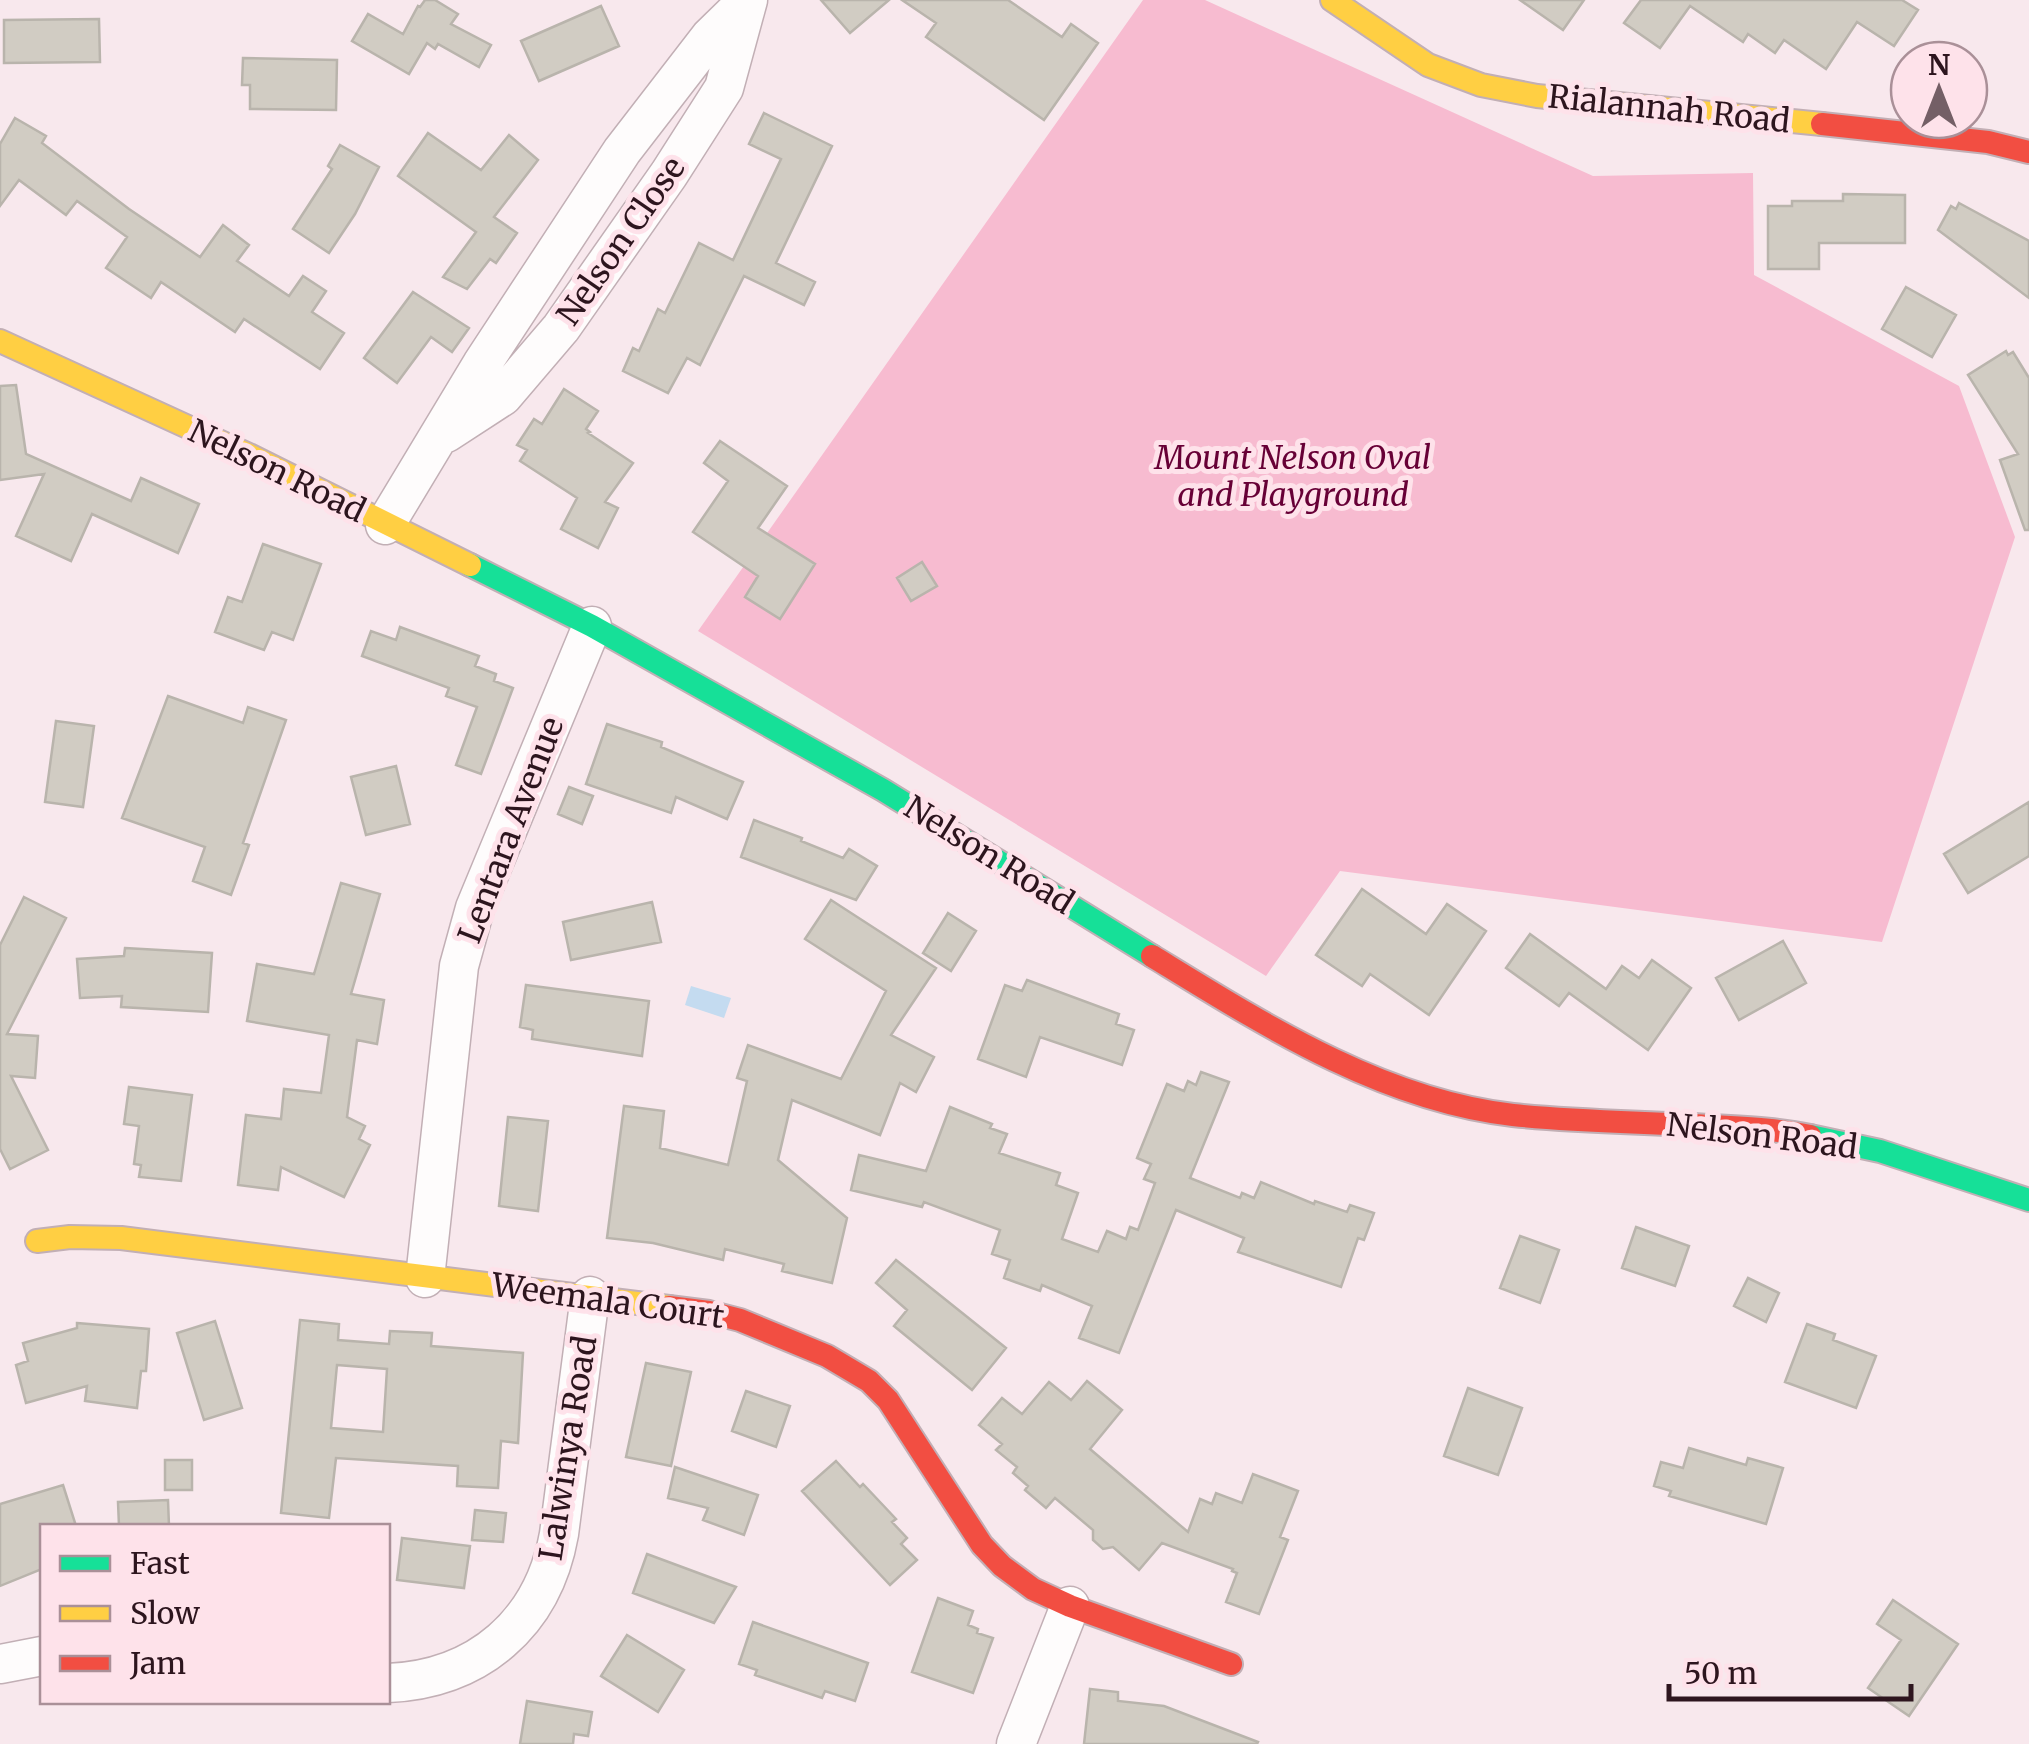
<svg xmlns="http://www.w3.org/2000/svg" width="2029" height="1744" font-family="Merriweather,serif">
<rect width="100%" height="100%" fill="#f8e8ed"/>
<!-- green -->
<path fill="#f7bbd0" d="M1143 0H1205L1593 176 1753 173 1754 275 1959 386 2015 537 1882 942 1340 871 1266 976 698 631Z"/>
<!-- water -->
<path fill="#c4dbf0" d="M691 986 731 998 724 1018 685 1005Z"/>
<!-- building -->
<path fill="#d1ccc3" stroke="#b9b4ac" stroke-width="2.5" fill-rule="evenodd" d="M425 0H435L458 14 451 24 491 45 479 67 438 44 435 49 427 43 409 74 352 41 368 14 403 34 418 6 420 7Z
M821 0H889L850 33Z
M902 0H1008L1062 37 1071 24 1098 43 1044 120 926 37 936 23Z
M1520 0H1584L1563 30Z
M1641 0H1902L1918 10 1894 46 1857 22 1826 69 1784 40 1775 53 1748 34 1743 42 1690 6 1660 48 1624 23Z
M601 6 619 46 539 81 521 41Z
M99 19 100 62 4 63V20Z
M243 58 337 60 336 110 250 109V85H242Z
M764 113 832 146 776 263 815 282 804 305 744 276 700 365 687 358 668 393 623 371 633 348 639 351 658 309 665 313 699 243 733 260 781 159 749 144Z
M15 118 46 136 42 143 129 209 200 257 223 225 249 245 237 261 289 296 303 276 326 291 312 312 344 333 320 369 244 319 235 332 161 282 151 298 106 268 127 237 77 201 66 215 19 180 0 206V144Z
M428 133 481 170 509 135 538 160 494 217 517 233 496 263 490 259 467 289 443 277 476 232 398 176Z
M340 145 379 167 355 214 329 253 293 229 332 169 328 166Z
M1843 194 1905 195V243H1819V269H1768V206H1792V201H1843Z
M1959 203 2029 241V298L1938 230 1951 206 1956 209Z
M1906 287 1956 315 1932 357 1882 329Z
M413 292 469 328 452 352 431 337 397 383 364 358Z
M2006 351 2008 355 2013 352 2029 378V530H2025L2000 460 2018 454 1968 375Z
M16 385 26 454 131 501 141 478 199 504 178 553 92 514 71 561 16 536 44 474 0 480V386Z
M564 389 598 411 586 429 590 432 588 433 633 463 605 502 618 508 598 548 561 529 577 498 520 461 527 450 517 445 534 419 542 424Z
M720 441 787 486 758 528 815 564 780 619 745 597 758 576 693 532 728 481 704 463Z
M263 544 321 564 293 640 272 632 264 650 215 632 228 597 242 602Z
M922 562 937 586 911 601 897 578Z
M400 627 479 656 475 666 496 674 494 681 513 688 481 774 456 765 477 707 446 696 449 688 362 656 371 631 396 640Z
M168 696 243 723 248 707 286 720 243 843 249 845 231 895 193 881 205 847 122 818Z
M56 721 94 726 83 807 45 802Z
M607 724 662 742 661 747 743 782 727 819 676 797 671 813 586 784Z
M396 766 410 824 366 835 351 777Z
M569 787 593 796 582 824 558 814Z
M2029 802V856L1968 893 1944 854Z
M754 820 802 838 801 841 843 858 849 849 877 866 856 900 741 857Z
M341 883 380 894 351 994 384 1000 377 1044 357 1040 347 1117 365 1126 359 1139 370 1145 344 1197 281 1167 278 1190 238 1185 246 1115 281 1119 284 1089 321 1093 329 1035 247 1021 257 964 314 974Z
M1362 889 1426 934 1447 904 1486 931 1429 1015 1370 974 1362 986 1316 955Z
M24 897 66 918 7 1034 38 1036 35 1078 11 1076 48 1150 10 1169 0 1149V945Z
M831 900 936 968 891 1035 934 1057 916 1092 900 1083 880 1135 792 1100 778 1160 847 1218 832 1283 782 1271 784 1264 725 1249 723 1260 653 1243 607 1238 624 1106 664 1111 660 1148 728 1165 747 1081 737 1078 748 1045 841 1079 886 991 805 939Z
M652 902 661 942 571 960 563 922Z
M948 913 976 931 951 971 923 953Z
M1530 934 1606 989 1622 966 1639 978 1652 960 1691 988 1648 1050 1569 993 1559 1006 1506 968Z
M1783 941 1806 983 1739 1020 1716 978Z
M125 948 212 953 208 1012 121 1007 122 996 80 998 77 959 124 956Z
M1027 980 1119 1014 1116 1024 1134 1030 1122 1065 1040 1037 1026 1077 978 1059 1005 985 1022 991Z
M526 985 649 1001 642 1056 532 1039 533 1030 520 1027Z
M1201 1072 1229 1082 1190 1178 1240 1198 1242 1193 1254 1198 1261 1182 1314 1204 1315 1201 1347 1212 1350 1205 1374 1213 1364 1240 1358 1238 1341 1287 1238 1252 1244 1238 1176 1210 1119 1353 1079 1338 1092 1306 1042 1285 1040 1291 1004 1278 1010 1260 992 1254 1000 1230 924 1202 922 1207 851 1190 859 1155 926 1171 950 1107 992 1124 990 1128 1007 1134 999 1153 1060 1173 1056 1185 1078 1193 1062 1239 1098 1252 1107 1231 1126 1239 1130 1227 1138 1230 1155 1183 1144 1179 1151 1164 1137 1158 1167 1084 1184 1091 1188 1081 1196 1085Z
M129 1087 192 1095 181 1181 139 1177 141 1165 134 1164 139 1126 124 1124Z
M508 1117 548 1121 538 1211 499 1206Z
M1636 1227 1689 1246 1675 1286 1622 1268Z
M1520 1236 1559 1250 1540 1303 1500 1288Z
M896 1260 1006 1348 972 1390 894 1326 907 1310 876 1283Z
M1748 1278 1779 1293 1766 1322 1734 1306Z
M300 1320 339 1324 338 1340 389 1344 390 1331 432 1333 431 1346 523 1353 518 1443 501 1441 498 1488 457 1486 458 1466 336 1458 329 1518 281 1513ZM337 1365 387 1369 383 1432 331 1428Z
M215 1321 242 1408 204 1420 177 1333Z
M77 1323 149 1329 146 1371H141L137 1408 85 1401 87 1386 26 1403 16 1365 28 1361 23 1343 77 1328Z
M1807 1324 1835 1334 1833 1340 1876 1356 1856 1408 1785 1382Z
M646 1363 691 1372 671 1466 626 1457Z
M1087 1381 1122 1410 1090 1449 1188 1532 1200 1499 1212 1504 1216 1493 1242 1503 1253 1474 1298 1491 1280 1537 1288 1540 1259 1614 1226 1602 1237 1573 1232 1571 1233 1569 1162 1543 1139 1570 1113 1547 1103 1549 1093 1540V1530L1055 1498 1046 1508 1025 1490 1028 1486 1013 1473 1017 1467 996 1450 1002 1444 979 1425 1002 1398 1022 1414 1049 1382 1071 1400Z
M1468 1388 1522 1408 1498 1475 1444 1456Z
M746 1391 790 1406 776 1447 732 1431Z
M1689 1448 1746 1465 1748 1458 1783 1468 1766 1524 1669 1496 1671 1491 1654 1486 1661 1462 1683 1468Z
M165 1460H192V1490H165Z
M836 1461 860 1487 863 1484 896 1519 892 1522 907 1538 901 1544 917 1560 890 1585 802 1491Z
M675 1467 758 1495 744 1535 703 1520 708 1508 668 1498Z
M63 1485 76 1526H42V1569L0 1586V1504Z
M168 1500 169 1526H119L118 1502Z
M475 1510 506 1513 503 1542 472 1540Z
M402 1538 470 1546 464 1588 397 1580Z
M647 1554 736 1587 714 1623 633 1593Z
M938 1598 973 1611 968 1625 978 1629 977 1633 993 1638 973 1693 912 1672Z
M1893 1600 1958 1644 1909 1716 1868 1688 1901 1640 1877 1624Z
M753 1622 868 1663 855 1701 825 1691 822 1698 755 1675 757 1670 739 1664Z
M627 1635 684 1670 658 1712 601 1676Z
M1090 1689 1118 1692V1701L1164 1706 1258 1742 1257 1744H1084Z
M527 1701 592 1712 588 1736 574 1734 573 1744H520Z"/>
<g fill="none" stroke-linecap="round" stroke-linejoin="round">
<defs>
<path id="street" d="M446 433 503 396 561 328 669 174 724 88 748 0
M385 525 482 364 622 151 710 37 748 0
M425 1278 459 966 475 908 592 626
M0 1664 42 1656
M388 1683C478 1679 543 1624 559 1534L590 1296
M1016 1744 1070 1606"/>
<path id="fast" d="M470 565 592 626 883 790 1152 956
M1810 1136 1880 1151 2029 1200"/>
<path id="slow" d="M1332 0 1428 65 1481 85 1537 96 1822 124
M0 341 249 455 470 565
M37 1241 70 1237 121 1238 669 1307"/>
<path id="jam" d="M1822 124 1988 142 2029 152
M1152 956C1263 1024 1381 1100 1513 1115 1578 1122 1646 1122 1711 1126 1744 1128 1778 1129 1810 1136
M669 1307 709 1312 740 1320 827 1356 869 1381 888 1400 982 1545 1002 1566 1033 1589 1070 1606 1231 1664"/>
</defs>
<!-- street casing -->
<use href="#street" stroke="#c2afb5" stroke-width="41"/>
<!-- fast casing -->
<use href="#fast" stroke="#c2afb5" stroke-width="26"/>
<!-- slow casing -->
<use href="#slow" stroke="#c2afb5" stroke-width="26"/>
<!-- jam casing -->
<use href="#jam" stroke="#c2afb5" stroke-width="26"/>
<!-- street -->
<use href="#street" stroke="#fefcfc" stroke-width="38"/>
<!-- fast -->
<use href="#fast" stroke="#16e098" stroke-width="22"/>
<!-- slow -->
<use href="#slow" stroke="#ffcf43" stroke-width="22"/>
<!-- jam -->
<use href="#jam" stroke="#f24e42" stroke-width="22"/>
</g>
<g text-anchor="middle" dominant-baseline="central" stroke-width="10" stroke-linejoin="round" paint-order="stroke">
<!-- street labels -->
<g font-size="32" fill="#2d151e" stroke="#fee2ea">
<text transform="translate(1669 109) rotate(6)">Rialannah Road</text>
<text transform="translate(621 241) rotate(-55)">Nelson Close</text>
<text transform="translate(277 471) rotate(26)">Nelson Road</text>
<text transform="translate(511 830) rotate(-69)">Lentara Avenue</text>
<text transform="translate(989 855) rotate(32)">Nelson Road</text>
<text transform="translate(1762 1136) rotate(7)">Nelson Road</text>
<text transform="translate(608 1301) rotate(8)">Weemala Court</text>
<text transform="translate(568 1448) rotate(-81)">Lalwinya Road</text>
</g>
<!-- park labels -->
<g font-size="32" font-style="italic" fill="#670036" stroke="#fee2ea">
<text x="1293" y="458">Mount Nelson Oval<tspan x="1293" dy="37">and Playground</tspan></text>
</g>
</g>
<!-- legend -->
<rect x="40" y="1524" width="350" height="180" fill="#fee2ea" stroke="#aa9098" stroke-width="2.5"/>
<rect x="60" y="1556" width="50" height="15" fill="#16e098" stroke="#aa9098" stroke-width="2.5"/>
<text x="130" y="1574" font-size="30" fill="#2d151e">Fast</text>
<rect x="60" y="1606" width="50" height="15" fill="#ffcf43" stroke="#aa9098" stroke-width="2.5"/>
<text x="130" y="1624" font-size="30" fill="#2d151e">Slow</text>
<rect x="60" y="1656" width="50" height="15" fill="#f24e42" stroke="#aa9098" stroke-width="2.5"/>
<text x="130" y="1674" font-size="30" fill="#2d151e">Jam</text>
<!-- north arrow -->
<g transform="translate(1939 90)"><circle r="48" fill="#fee2ea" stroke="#aa9098" stroke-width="2.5"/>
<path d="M0-8L18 38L0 25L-18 38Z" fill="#745f66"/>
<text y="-15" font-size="28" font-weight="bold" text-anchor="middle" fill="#2d151e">N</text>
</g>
<!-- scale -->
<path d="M1669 1684v15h242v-15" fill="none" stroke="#2d151e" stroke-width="5"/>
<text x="1684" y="1684" font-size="30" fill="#2d151e" stroke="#fee2ea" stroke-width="8" paint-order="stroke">50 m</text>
</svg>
